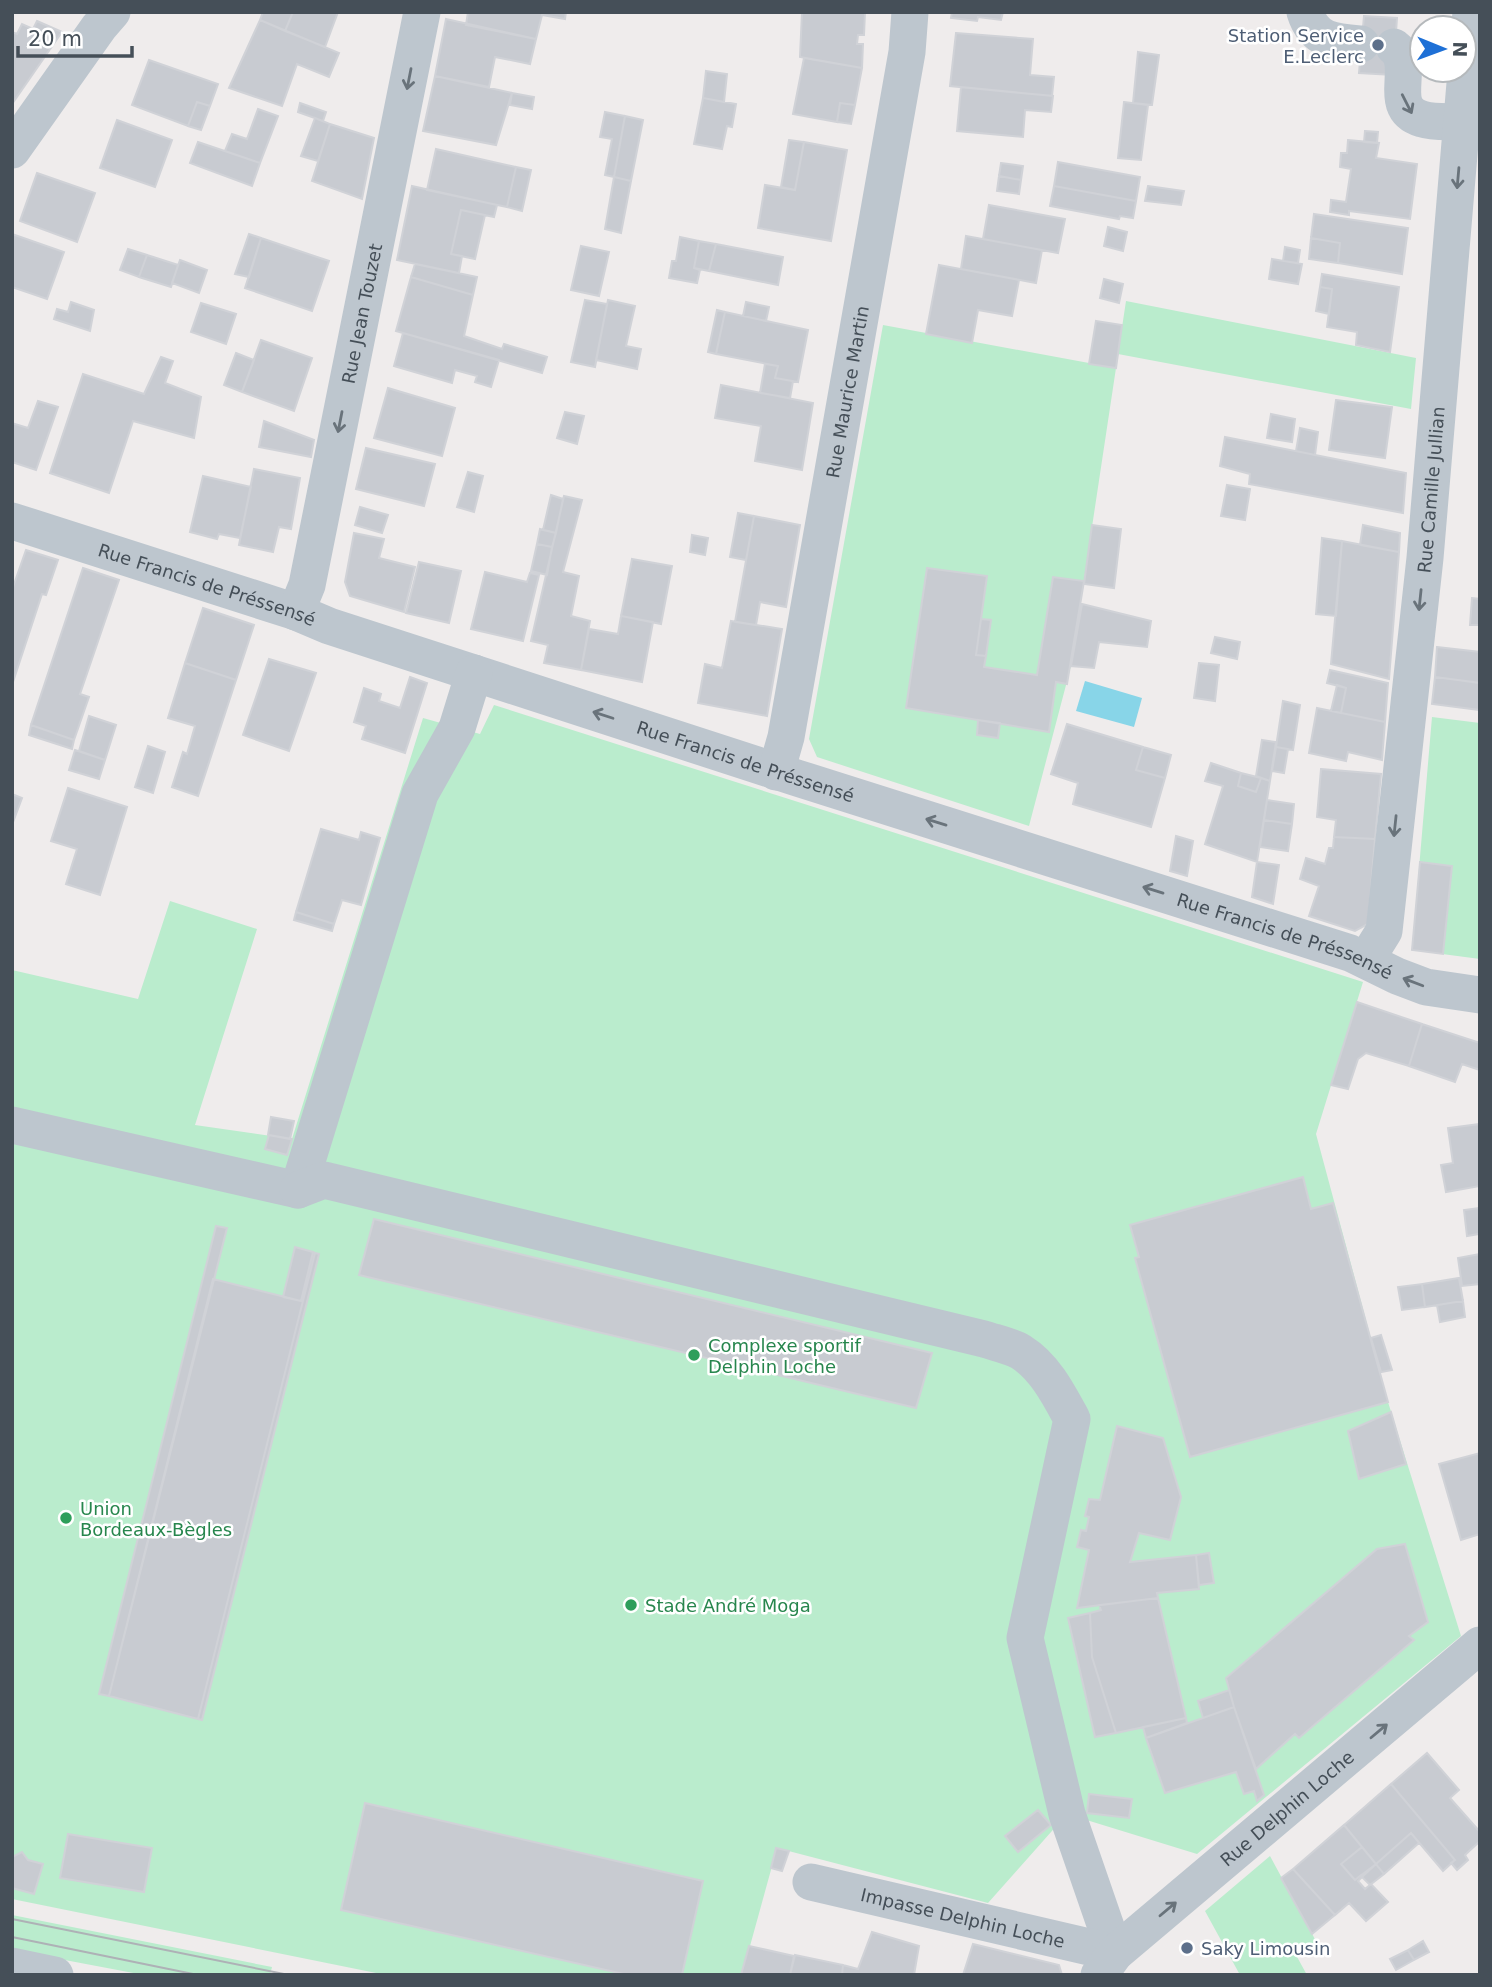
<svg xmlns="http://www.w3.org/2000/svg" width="1492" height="1987" font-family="'DejaVu Sans',sans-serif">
<rect width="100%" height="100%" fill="#efecec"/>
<!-- green -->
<path fill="#baeccd" d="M1126 301 1416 358 1411 409 1118 354Z
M883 325 1116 368 1071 666 1029 826 817 757 809 739Z
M494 705 1363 982 1316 1134 1388 1402 1461 1636 1197 1854 1067 1814 988 1903 777 1848 742 1975H386L12 1899V970L138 999 170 901 257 929 195 1125 292 1139 423 718 480 734Z
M1432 717 1480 723V959L1412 950Z
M1270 1856 1317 1943 1296 1955 1307 1975H1240L1205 1911Z
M12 1915 272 1967 270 1975H144L12 1950Z"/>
<!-- water -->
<path fill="#88d5e8" d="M1085 681 1142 698 1134 727 1076 711Z"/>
<!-- building -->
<path fill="#c8cbd1" stroke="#d0d2d7" stroke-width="2" d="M263 12H293L285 31 260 20Z
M293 12H338L325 47 285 31Z
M468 12H566L565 19 542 15 536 39 466 25Z
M802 12H865L864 35H858L857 44H863L862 68 800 57Z
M952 12H1003L1001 20 978 17 977 21 951 18Z
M1364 16 1397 18 1393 75 1359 73Z
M446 19 536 39 530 64 495 57 489 87 435 76Z
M260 20 339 53 329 77 297 64 282 106 229 88Z
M37 21 62 32 12 104V32L17 34 22 24 33 29Z
M956 33 1033 39 1030 75 1054 77 1052 96 950 86Z
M1138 52 1159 55 1152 105 1133 103Z
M804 58 862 68 855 105 840 103 837 122 793 114Z
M149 60 218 84 210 106 197 102 188 126 132 105Z
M706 71 727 74 724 102 703 98Z
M435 76 512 93 496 145 423 131Z
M961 87 1053 96 1051 112 1025 110 1023 137 957 131Z
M512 93 534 97 532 109 510 105Z
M703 98 736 104 732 127 727 126 722 149 694 144Z
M197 102 210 106 201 130 188 126Z
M1124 102 1148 105 1141 160 1118 158Z
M300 103 326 112 323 121 298 112Z
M840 103 855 105 851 124 837 122Z
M258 109 278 116 260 163 225 151 232 134 247 139Z
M605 112 625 116 614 177 605 175 612 139 600 137Z
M625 116 643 120 631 181 614 177Z
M315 118 330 124 318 161 301 156Z
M117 120 172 140 155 187 100 168Z
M330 124 374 138 362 199 312 181Z
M1365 131 1378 132 1377 143 1364 142Z
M789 140 804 142 795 190 781 187Z
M1348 140 1379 143 1376 158 1417 164 1410 219 1349 211V215L1330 212 1331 200 1346 202 1351 169 1340 167 1341 153H1347Z
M198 142 260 163 252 186 190 163Z
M804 142 847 150 831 241 758 228 765 185 795 190Z
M436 149 516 167 507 207 427 190Z
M1058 162 1140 177 1136 201 1054 186Z
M1001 163 1023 166 1021 180 999 176Z
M516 167 531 170 522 211 507 207Z
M37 173 95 193 77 242 20 221Z
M999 176 1021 180 1019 194 997 191Z
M614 177 631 181 621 233 605 229Z
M412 186 497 205 494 217 461 210 451 254 462 256 459 273 397 260Z
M1054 186 1136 201 1133 218 1120 216 1119 219 1050 206Z
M1148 186 1184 191 1181 205 1145 201Z
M989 205 1065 219 1058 253 983 239Z
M461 210 485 215 475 259 451 254Z
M1314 214 1408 228 1402 274 1338 263 1340 243 1311 238Z
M1108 227 1127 232 1123 251 1104 246Z
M12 234 64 252 47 299 12 287Z
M249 234 261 238 249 277 235 274Z
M966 236 1042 250 1036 283 961 269Z
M680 237 699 241 694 268 700 270 697 283 669 278 672 261H676Z
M261 238 329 261 312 311 245 288Z
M1311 238 1340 243 1338 263 1309 259Z
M699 241 716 244 709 271 694 268Z
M716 244 783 257 778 285 709 271Z
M581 246 609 252 599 296 571 290Z
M1285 247 1300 250 1298 263 1283 261Z
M128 249 147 255 139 277 120 270Z
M147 255 178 265 171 287 139 277Z
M1272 259 1302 264 1298 284 1269 279Z
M180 260 207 270 199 293 172 283Z
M415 264 477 277 473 295 411 277Z
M939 265 1019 280 1012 316 978 310 972 343 926 334Z
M1322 274 1399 287 1390 352 1356 345 1357 332 1327 327 1332 289 1320 287Z
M411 277 473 295 464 336 502 349 504 344 547 357 542 373 396 331Z
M1104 279 1123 284 1119 303 1100 298Z
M1320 287 1332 289 1329 314 1316 311Z
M585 300 607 304 595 367 571 362Z
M608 300 635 306 626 346 641 349 637 369 596 360Z
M71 302 94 310 90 331 54 319 57 309 68 312Z
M746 302 769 307 766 321 743 316Z
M201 303 236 314 226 344 191 332Z
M717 310 725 312 716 354 708 352Z
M725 312 808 330 798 382 775 378 778 366 716 354Z
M1096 321 1122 325 1116 368 1089 364Z
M403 333 499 360 491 387 475 382 477 376 455 370 452 383 394 366Z
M261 340 312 358 294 411 242 392Z
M236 353 254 360 242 392 224 385Z
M161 357 173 361 165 383 201 397 194 438 133 421 109 493 50 473 83 374 144 394Z
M765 364 778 366 775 378 793 381 790 398 760 393Z
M721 385 813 403 802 470 755 461 761 426 715 418Z
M388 388 455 408 442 456 374 438Z
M1336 400 1392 407 1385 458 1329 450Z
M38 401 58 407 36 470 12 462V423L28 428Z
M565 412 584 416 577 444 557 438Z
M1271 414 1295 419 1292 442 1267 438Z
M264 421 314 440 311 457 259 447Z
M1300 428 1318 432 1315 455 1296 451Z
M1225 437 1406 473 1403 513 1249 484 1250 474 1220 466Z
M366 448 435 464 424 506 356 489Z
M254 469 300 478 291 529 279 527 273 552 239 545Z
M468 472 483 476 474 512 457 507Z
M203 476 251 487 240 538 219 534 217 539 190 532Z
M1227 485 1250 489 1245 520 1221 516Z
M551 495 563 499 556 533 543 530Z
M564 496 582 500 563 572 579 576 571 616 590 621 581 670 544 663 548 645 531 641Z
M360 507 388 515 382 533 355 525Z
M738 513 754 516 746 560 730 557Z
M754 516 800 525 786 607 760 602 756 625 735 622Z
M1092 525 1121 529 1114 588 1084 584Z
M1363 525 1400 533 1399 552 1360 545Z
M540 529 556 533 552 547 537 544Z
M354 533 384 539 379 558 415 567 404 612 350 596 345 582Z
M692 535 708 538 705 555 690 552Z
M1322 538 1342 541 1336 616 1316 614Z
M1342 541 1399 552 1389 679 1331 664Z
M537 544 552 547 547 575 531 571Z
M26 550 58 560 46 595 42 594 12 685V590Z
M632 559 672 566 661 624 621 616Z
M419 562 461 571 449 623 406 613Z
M83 568 119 580 80 694 89 697 74 740 31 725Z
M927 568 987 576 976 655 986 656 984 667 1037 675 1053 577 1084 581 1067 684 1056 682 1049 732 906 708Z
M485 572 527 582 530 573 539 575 523 641 471 629Z
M1472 598 1480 599V625H1470Z
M1082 604 1151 621 1147 647 1099 642 1094 668 1071 666Z
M203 608 254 625 236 680 185 663Z
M621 616 653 622 642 682 581 670 589 629 618 634Z
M981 619 991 620 986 656 976 655Z
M731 621 782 629 767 716 698 703 705 664 722 668Z
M1215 637 1240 642 1237 659 1211 653Z
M1437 647 1480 652V683L1435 677Z
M269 659 316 673 289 751 243 735Z
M185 663 236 680 198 796 172 787 183 752 187 754 195 726 168 718Z
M1199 663 1219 665 1215 701 1194 698Z
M1330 670 1388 683 1385 722 1341 713 1346 688 1327 683Z
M410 677 427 683 405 753 362 739 366 726 354 722 364 688 381 694 379 701 400 708Z
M1435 677 1480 683V710L1432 704Z
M1337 685 1346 688 1341 713 1331 711Z
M1283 701 1300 705 1293 750 1276 747Z
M1317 708 1385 722 1382 760 1348 752 1346 761 1309 753Z
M89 716 116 725 105 760 79 751Z
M978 720 1000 723 998 738 977 735Z
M1067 724 1143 747 1136 770 1165 778 1151 827 1073 804 1078 783 1051 774Z
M31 725 74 740 72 749 29 735Z
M1262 740 1276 742 1270 781 1256 776Z
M148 746 165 752 153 793 135 787Z
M1143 747 1171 755 1165 778 1136 770Z
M1276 747 1288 749 1284 773 1272 771Z
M75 750 105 760 99 779 69 770Z
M1211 763 1241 773 1238 786 1256 792 1261 778 1270 781 1257 862 1205 844 1223 786 1205 781Z
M1321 769 1381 774 1375 839 1334 837 1336 820 1317 817Z
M1241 773 1261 778 1256 792 1238 786Z
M68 788 127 807 100 895 66 884 77 849 51 841Z
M12 794 22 798 12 825Z
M1267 800 1294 804 1292 824 1264 820Z
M1264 820 1292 824 1288 851 1260 847Z
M321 829 359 840 361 832 380 838 361 905 342 900 334 924 296 912Z
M1176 836 1193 841 1187 876 1170 871Z
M1334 837 1375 839 1368 924 1355 931 1309 916 1319 886 1300 879 1306 858 1325 864 1329 848H1333Z
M1257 862 1279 865 1273 904 1252 897Z
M1420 862 1452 866 1443 954 1412 950Z
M296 912 334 924 332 931 294 920Z
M1357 1002 1422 1024 1409 1066 1366 1053 1358 1059 1348 1089 1331 1085Z
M1422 1024 1480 1043V1070L1462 1064 1455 1082 1409 1066Z
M271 1117 294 1121 290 1139 268 1135Z
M1480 1124V1186L1446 1192 1441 1165 1453 1163 1448 1128Z
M269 1135 292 1139 287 1155 265 1149Z
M1303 1177 1311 1209 1333 1203 1388 1402 1190 1457 1135 1258 1139 1257 1130 1225Z
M1480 1208V1239L1479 1234 1467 1236 1464 1210Z
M374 1219 932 1353 916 1408 359 1275Z
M216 1226 227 1228 109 1696 99 1694Z
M295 1247 313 1252 301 1301 283 1297Z
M313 1252 315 1253 198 1719 109 1696 213 1279 301 1301Z
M315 1253 319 1254 202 1720 198 1719Z
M1480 1254V1284L1462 1286 1458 1258Z
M1459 1278 1463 1301 1425 1307 1422 1284Z
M1422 1284 1425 1307 1402 1310 1398 1287Z
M1463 1301 1465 1317 1440 1322 1437 1305Z
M1381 1335 1392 1370 1381 1372 1371 1338Z
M1391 1412 1406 1464 1359 1479 1348 1431Z
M1117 1426 1163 1438 1181 1497 1170 1540 1139 1533 1130 1562 1196 1555 1199 1589 1157 1593 1158 1598 1077 1608 1089 1550 1077 1547 1081 1530 1086 1531 1089 1517 1085 1516 1089 1499 1100 1500Z
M1480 1453V1534L1461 1540 1439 1464Z
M1405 1544 1428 1622 1409 1636 1414 1640 1299 1738 1295 1734 1256 1769 1234 1707 1226 1678 1377 1549Z
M1209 1553 1214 1583 1199 1585 1196 1555Z
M1158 1598 1186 1718 1116 1733 1092 1657 1090 1613 1101 1610 1099 1605Z
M1090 1613 1092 1657 1116 1733 1095 1737 1068 1618Z
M1229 1690 1234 1707 1203 1718 1198 1701Z
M1234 1707 1264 1795 1257 1801 1254 1791 1244 1794 1236 1772 1165 1793 1146 1738Z
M1186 1718 1187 1723 1146 1738 1143 1727Z
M1427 1753 1459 1790 1450 1798 1480 1832V1841L1465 1855 1468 1860 1457 1870 1451 1863 1455 1860 1391 1784Z
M1391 1784 1455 1860 1443 1871 1411 1833 1376 1864 1344 1825Z
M1089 1794 1132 1799 1129 1818 1087 1813Z
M365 1803 703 1881 682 1975H628L341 1910Z
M1038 1810 1051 1825 1018 1852 1005 1836Z
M1344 1825 1362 1847 1341 1864 1355 1880 1361 1875 1362 1877 1358 1881 1365 1889 1371 1884 1388 1902 1366 1921 1349 1903 1335 1915 1293 1869Z
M1411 1833 1419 1843 1384 1874 1376 1864Z
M68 1834 152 1848 144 1892 60 1878Z
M1362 1847 1376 1864 1355 1880 1341 1864Z
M776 1848 789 1851 782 1871 771 1868Z
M22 1852 28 1860 43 1864 34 1894 12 1888V1857Z
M1376 1864 1384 1874 1370 1885 1362 1877Z
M1293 1869 1335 1915 1312 1934 1281 1878Z
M872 1932 919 1946 914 1975H842L843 1965 858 1969Z
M1423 1941 1429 1952 1414 1960 1408 1950Z
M973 1944 1059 1965 1062 1975H963Z
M749 1946 794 1956 790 1975H741Z
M1408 1950 1414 1960 1396 1970 1390 1959Z
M795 1955 843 1965 842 1975H790Z"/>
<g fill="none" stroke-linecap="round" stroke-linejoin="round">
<!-- minor -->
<g stroke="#bdc6ce" stroke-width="37">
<path d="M1305 12C1314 41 1334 42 1361 44"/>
<path d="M1394 47C1418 64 1384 108 1422 119 1434 123 1449 121 1462 122"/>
<path d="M12 150 99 27 112 12"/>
<path id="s1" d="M12 521 296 612 329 626 797 778 1350 953 1397 976 1426 987 1480 995"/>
<path id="s2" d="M296 612 307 585 422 12"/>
<path id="s3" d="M776 772 786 737 907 52 910 12"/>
<path id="s4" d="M1366 960 1384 931 1425 558 1471 12"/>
<path d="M12 1125 298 1190 420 794 457 728 474 673"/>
<path d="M298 1190 324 1180 984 1339C996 1343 1011 1346 1021 1352 1045 1367 1059 1395 1072 1419L1025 1638 1067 1814 1115 1953"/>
<path id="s5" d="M811 1882 1115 1953"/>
<path d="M12 1966 55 1975"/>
<path id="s6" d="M1099 1975 1115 1953 1480 1645"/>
</g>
<!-- tram -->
<path stroke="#aeb1b6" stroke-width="2" d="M12 1919 289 1975
M12 1937 198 1975"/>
</g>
<!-- one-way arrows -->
<defs><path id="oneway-shaft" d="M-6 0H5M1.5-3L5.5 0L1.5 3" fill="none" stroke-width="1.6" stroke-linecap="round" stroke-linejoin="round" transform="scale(1.75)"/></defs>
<g stroke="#69737b">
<use href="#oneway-shaft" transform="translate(409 79) rotate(101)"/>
<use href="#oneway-shaft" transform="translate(1407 104) rotate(63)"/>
<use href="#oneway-shaft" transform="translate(1458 178) rotate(95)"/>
<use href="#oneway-shaft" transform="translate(340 422) rotate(101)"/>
<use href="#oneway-shaft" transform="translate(1420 600) rotate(96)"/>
<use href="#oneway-shaft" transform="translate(603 715) rotate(-162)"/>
<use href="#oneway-shaft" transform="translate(936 822) rotate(-163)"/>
<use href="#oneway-shaft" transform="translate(1395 826) rotate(96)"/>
<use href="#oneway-shaft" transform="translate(1153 890) rotate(-163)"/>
<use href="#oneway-shaft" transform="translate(1413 982) rotate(-159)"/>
<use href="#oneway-shaft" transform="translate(1379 1731) rotate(-40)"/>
<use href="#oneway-shaft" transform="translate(1168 1909) rotate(-40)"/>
</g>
<!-- markers -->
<g fill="#5c6f8a" stroke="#fff" stroke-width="2.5">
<circle cx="1378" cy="45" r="7"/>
<circle cx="1187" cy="1948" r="7"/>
</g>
<g fill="#2e9e5b" stroke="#fff" stroke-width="2.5">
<circle cx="694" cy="1355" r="7"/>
<circle cx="66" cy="1518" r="7"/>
<circle cx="631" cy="1605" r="7"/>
</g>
<g text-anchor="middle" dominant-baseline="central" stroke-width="5" stroke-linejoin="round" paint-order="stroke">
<!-- service labels -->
<g font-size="18" fill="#4e5e75" stroke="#fff" text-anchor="end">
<text x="1364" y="35">Station Service<tspan x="1364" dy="21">E.Leclerc</tspan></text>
<text x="1201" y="1948" text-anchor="start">Saky Limousin</text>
</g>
<!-- street labels -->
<g font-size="18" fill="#454f58" stroke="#fff">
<text stroke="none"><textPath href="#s2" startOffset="306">Rue Jean Touzet</textPath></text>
<text stroke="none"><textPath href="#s3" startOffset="387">Rue Maurice Martin</textPath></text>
<text stroke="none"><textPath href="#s4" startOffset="478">Rue Camille Jullian</textPath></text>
<text stroke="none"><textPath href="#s1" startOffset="205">Rue Francis de Préssensé</textPath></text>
<text stroke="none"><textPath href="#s1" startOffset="772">Rue Francis de Préssensé</textPath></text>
<text stroke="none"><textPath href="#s1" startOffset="1339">Rue Francis de Préssensé</textPath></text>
<text stroke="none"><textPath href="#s6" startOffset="252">Rue Delphin Loche</textPath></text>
<text stroke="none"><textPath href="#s5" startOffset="156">Impasse Delphin Loche</textPath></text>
</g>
<!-- leisure labels -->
<g font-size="18" fill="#27864d" stroke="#fff" text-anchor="start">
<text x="708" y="1345">Complexe sportif<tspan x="708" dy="21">Delphin Loche</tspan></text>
<text x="80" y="1508">Union<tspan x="80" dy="21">Bordeaux-Bègles</tspan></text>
<text x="645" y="1605">Stade André Moga</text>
</g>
</g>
<!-- border -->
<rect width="1492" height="1987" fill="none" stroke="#454f58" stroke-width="28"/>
<!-- north arrow -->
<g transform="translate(1443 49) rotate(91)"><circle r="33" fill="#ffffff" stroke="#b5b9bc" stroke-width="2"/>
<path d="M0-5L12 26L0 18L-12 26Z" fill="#1e70d6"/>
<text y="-10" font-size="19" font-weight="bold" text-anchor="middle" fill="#454f58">N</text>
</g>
<!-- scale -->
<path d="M18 46v10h114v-10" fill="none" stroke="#454f58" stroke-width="3.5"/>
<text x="28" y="46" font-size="21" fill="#454f58" stroke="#ffffff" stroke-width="5" paint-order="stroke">20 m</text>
</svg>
